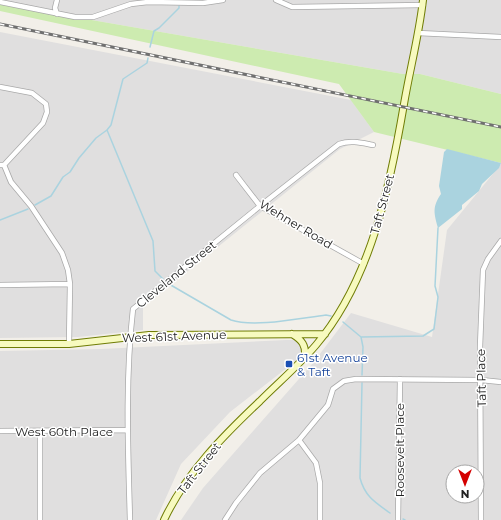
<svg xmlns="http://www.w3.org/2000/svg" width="501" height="520" font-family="Montserrat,sans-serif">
<rect width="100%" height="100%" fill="#f2efe9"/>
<!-- residential -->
<path fill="#e0dfdf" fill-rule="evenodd" d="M0 0H501V94L420 74H403L57 14Z
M0 32 351 100 374 132 340 149 143 307V330L78 337 0 338Z
M501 164V520H181L203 488 313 363 351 313 432 337 447 230ZM453 472H477V496H453Z
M286 340H296L301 346V357L230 412 181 464 156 520H0V351L101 349Z"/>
<!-- grass -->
<path fill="#cdebb0" d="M0 2 57 14 403 74H420L501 94V163L374 132 339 84 0 11Z"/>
<!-- water -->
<path fill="#aad3df" d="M447 149 501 163 499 168 482 184 479 191 462 205V209L438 228C434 213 432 207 441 194L439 186 444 152Z"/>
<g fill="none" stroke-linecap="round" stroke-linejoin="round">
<!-- stream -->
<path stroke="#aad3df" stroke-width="1.5" d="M150 47 154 31 159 28 179 8V6
M107 130 153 241 155 271 163 279
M35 205 51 196 63 177 70 172 79 158 96 138 107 130 111 125 123 79 147 63 148 58
M0 220 28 209
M169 284 231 320C254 328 301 318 326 315L331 316
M343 322 361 337 363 347 362 375
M361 337 423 336 434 329 438 297 435 286 438 228
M362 383 360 478C365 497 376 503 390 513
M403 519 405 520"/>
<defs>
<path id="minor" d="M57 0 55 8 57 14
M276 0 292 7 423 5
M0 2 75 17H93L131 4 148 2 203 3 223 0
M418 33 501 37
M0 87 32 93 46 104 47 112 43 123 4 165H0
M4 165 11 182 31 206 62 253 68 270 70 284 69 344
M236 175 260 206 364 264
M0 285 70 284
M0 431 127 430
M299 440 316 463 320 483V520
M40 520V431
M130 520C128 450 125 379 133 309L260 206 339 144C351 140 362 143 373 145
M225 520 236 503 260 473 299 440 328 405 333 389 344 381 356 379 481 380 501 382
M398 520 400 379
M481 520 480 347 483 270 488 259 501 241"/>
<path id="secondary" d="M292 334C302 340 306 345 305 357
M0 344H69L149 335 325 334
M164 520C186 473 223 436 260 401 279 382 299 365 316 345 371 280 390 186 404 104 410 69 419 35 423 0"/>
</defs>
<!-- minor casing -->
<use href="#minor" stroke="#a9a9a9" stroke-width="6"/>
<!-- secondary casing -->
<use href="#secondary" stroke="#707d05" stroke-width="8"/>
<!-- minor -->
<use href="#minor" stroke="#fff" stroke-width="4.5"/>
<!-- secondary -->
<use href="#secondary" stroke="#f7fabf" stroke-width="6"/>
<defs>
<path id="rail" d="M0 24 501 127"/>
</defs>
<!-- rail casing -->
<use href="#rail" stroke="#707070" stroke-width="3"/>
<!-- rail -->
<use href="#rail" stroke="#fff" stroke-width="1.5" stroke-dasharray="4.5" stroke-linecap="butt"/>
</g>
<!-- markers -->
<rect fill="#1a4fb4" stroke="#fff" stroke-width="1.5" x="285" y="360" width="8" height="8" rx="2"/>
<g text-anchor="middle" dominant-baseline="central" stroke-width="3" stroke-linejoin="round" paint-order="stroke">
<!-- street labels -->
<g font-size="12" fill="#222" stroke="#fff">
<text transform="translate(382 204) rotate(-75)">Taft Street</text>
<text transform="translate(296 224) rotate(31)">Wehner Road</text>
<text transform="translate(176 274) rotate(-39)">Cleveland Street</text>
<text transform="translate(174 336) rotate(-2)">West 61st Avenue</text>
<text transform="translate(481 378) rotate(-91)">Taft Place</text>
<text x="64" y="431">West 60th Place</text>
<text transform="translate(399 450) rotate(-90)">Roosevelt Place</text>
<text transform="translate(199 468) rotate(-52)">Taft Street</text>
</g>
<!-- transit labels -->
<g font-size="12" fill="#164399" stroke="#fff" text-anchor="start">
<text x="297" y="357">61st Avenue<tspan x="297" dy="14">&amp; Taft</tspan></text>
</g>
</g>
<!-- north arrow -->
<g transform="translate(465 484) rotate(180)"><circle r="19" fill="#ffffff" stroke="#a7a7a7"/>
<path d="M0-3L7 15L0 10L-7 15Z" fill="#d40000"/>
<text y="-6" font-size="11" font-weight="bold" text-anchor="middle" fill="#222222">N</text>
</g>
</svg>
